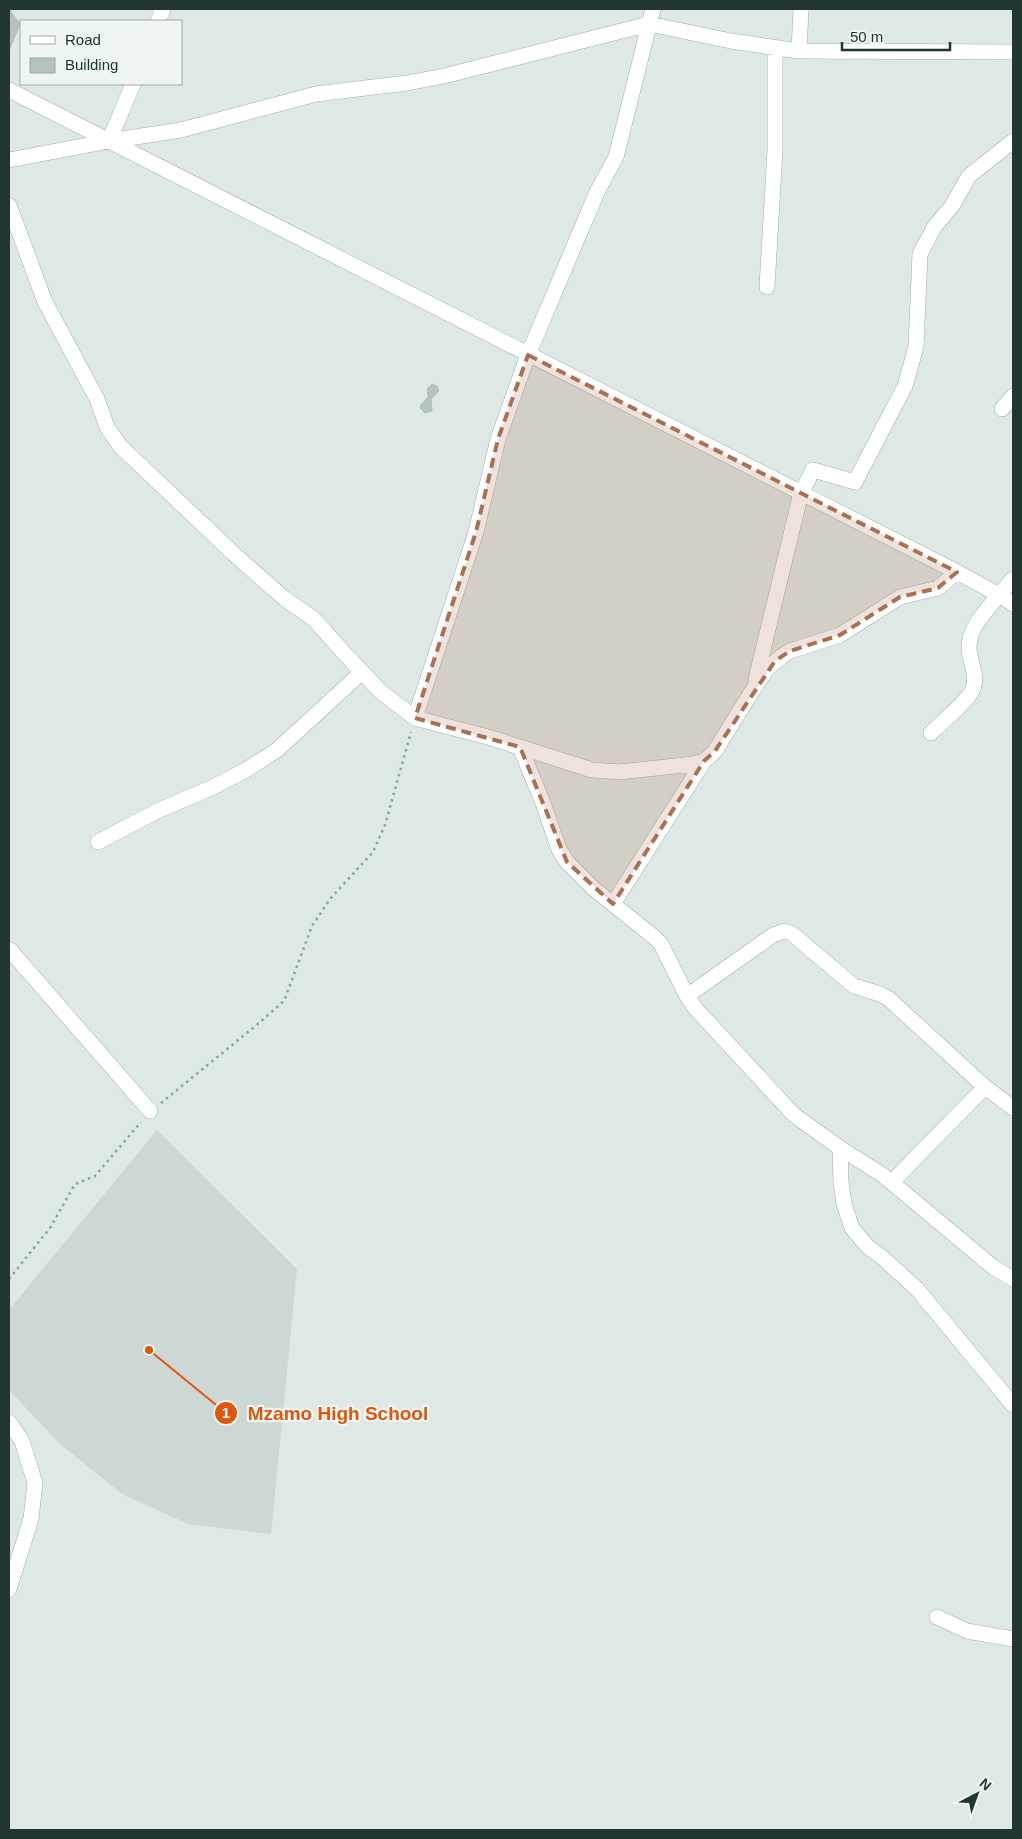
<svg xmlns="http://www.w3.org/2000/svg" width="1022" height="1839" font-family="Arial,sans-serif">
<rect width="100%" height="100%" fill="#dee8e4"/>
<!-- built -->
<path fill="#cdd8d4" d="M157 1130 297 1269 271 1534 188 1524 122 1494 59 1443 9 1390V1310Z"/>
<!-- building -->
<path fill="#b4c3be" stroke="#b1c1bc" d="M9 9 20 24 9 51Z
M432 384 437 386 439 391 431 399 432 411 425 413 420 408 421 405 428 397 427 389Z"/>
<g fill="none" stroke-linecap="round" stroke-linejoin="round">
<defs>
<path id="minor" d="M158 21 163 9
M799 51 801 9
M133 84 109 141 181 130 316 94 407 83 444 76 649 24 731 41 799 51 1013 52
M9 90 957 572 999 595 1013 579
M9 160 109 141
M9 205 45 302 97 399 107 427 120 446 234 554 285 599 314 619 344 653 381 692 415 718 488 737 592 770 619 772 694 764 704 761 715 751 754 688 767 669 782 656 790 651 840 635 900 597 938 588 957 572
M767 287 775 150V48
M1002 409 1013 396
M756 679 801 493 813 470 855 482 905 386 916 347 920 254 935 226 952 206 969 176 1013 141
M415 718 476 532 498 439 528 355 597 192 616 157 653 9
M931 733C943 721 964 705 972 691 979 677 970 663 969 649 968 628 987 610 999 595L1013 604
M520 747 543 803 559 849 567 862 593 888 655 938 661 944 687 996 695 1008 794 1115 840 1148 884 1176 993 1267 1013 1279
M98 842 157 811 211 788 246 770 277 750 362 672
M613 904 704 761
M9 949 150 1111
M687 996 773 935 785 931 791 933 854 986 880 994 889 999 985 1087 1013 1108
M840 1148 841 1182 844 1204 852 1228 868 1247 883 1258 917 1289 1013 1405
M892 1182 985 1087
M9 1422 22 1441 35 1483 31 1519 9 1589
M937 1617 967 1631 1013 1639"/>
</defs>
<!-- minor casing -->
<use href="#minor" stroke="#a2afab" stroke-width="16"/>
<!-- path -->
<path stroke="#81a9a0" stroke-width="2.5" stroke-dasharray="2.5 4" stroke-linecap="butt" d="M161 1103 259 1023 284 1001 312 926 330 899 373 852 385 825 411 732
M9 1279 50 1228 75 1184 95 1176 141 1122"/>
<!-- minor -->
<use href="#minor" stroke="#fff" stroke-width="15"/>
</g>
<!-- marked area -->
<path fill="#ab7052" fill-opacity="0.2" stroke="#ab7052" stroke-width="4" stroke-dasharray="10 6" stroke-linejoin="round" d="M528 355 957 572 938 588 900 597 840 635 790 651 775 661 715 751 704 761 613 904 567 862 520 747 415 718 476 532 498 439Z"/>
<!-- callouts -->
<path fill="none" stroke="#de570e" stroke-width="2" d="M149 1350L226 1413"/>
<g fill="#de570e" stroke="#eef5f2" stroke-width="2">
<circle cx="149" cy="1350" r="5"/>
<circle cx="226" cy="1413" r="12"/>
</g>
<g font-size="15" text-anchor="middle" font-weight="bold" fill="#fff">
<text x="226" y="1418">1</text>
</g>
<g font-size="19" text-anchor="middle" font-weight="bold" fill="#de570e" stroke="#eef5f2" stroke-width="4.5" stroke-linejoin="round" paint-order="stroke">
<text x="338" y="1420">Mzamo High School</text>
</g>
<!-- border -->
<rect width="1022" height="1839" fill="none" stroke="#213632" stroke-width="20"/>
<!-- legend -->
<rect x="20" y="20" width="162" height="65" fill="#eef5f2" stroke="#9ca9a5"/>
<rect x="30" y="36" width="25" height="8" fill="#ffffff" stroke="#9ca9a5"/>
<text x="65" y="45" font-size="15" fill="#213632">Road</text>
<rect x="30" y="58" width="25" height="15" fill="#b4c3be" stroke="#9ca9a5"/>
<text x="65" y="70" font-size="15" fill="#213632">Building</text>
<!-- north arrow -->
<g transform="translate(977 1794) rotate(41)" stroke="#eef5f2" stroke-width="4" paint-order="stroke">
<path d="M0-4L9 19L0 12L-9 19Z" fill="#213632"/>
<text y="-8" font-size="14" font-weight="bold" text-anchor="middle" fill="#213632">N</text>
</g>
<!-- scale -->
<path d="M842 42v8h108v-8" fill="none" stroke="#213632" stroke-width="2.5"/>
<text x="850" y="42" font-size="15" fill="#213632" stroke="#eef5f2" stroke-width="4" paint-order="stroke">50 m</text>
</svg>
